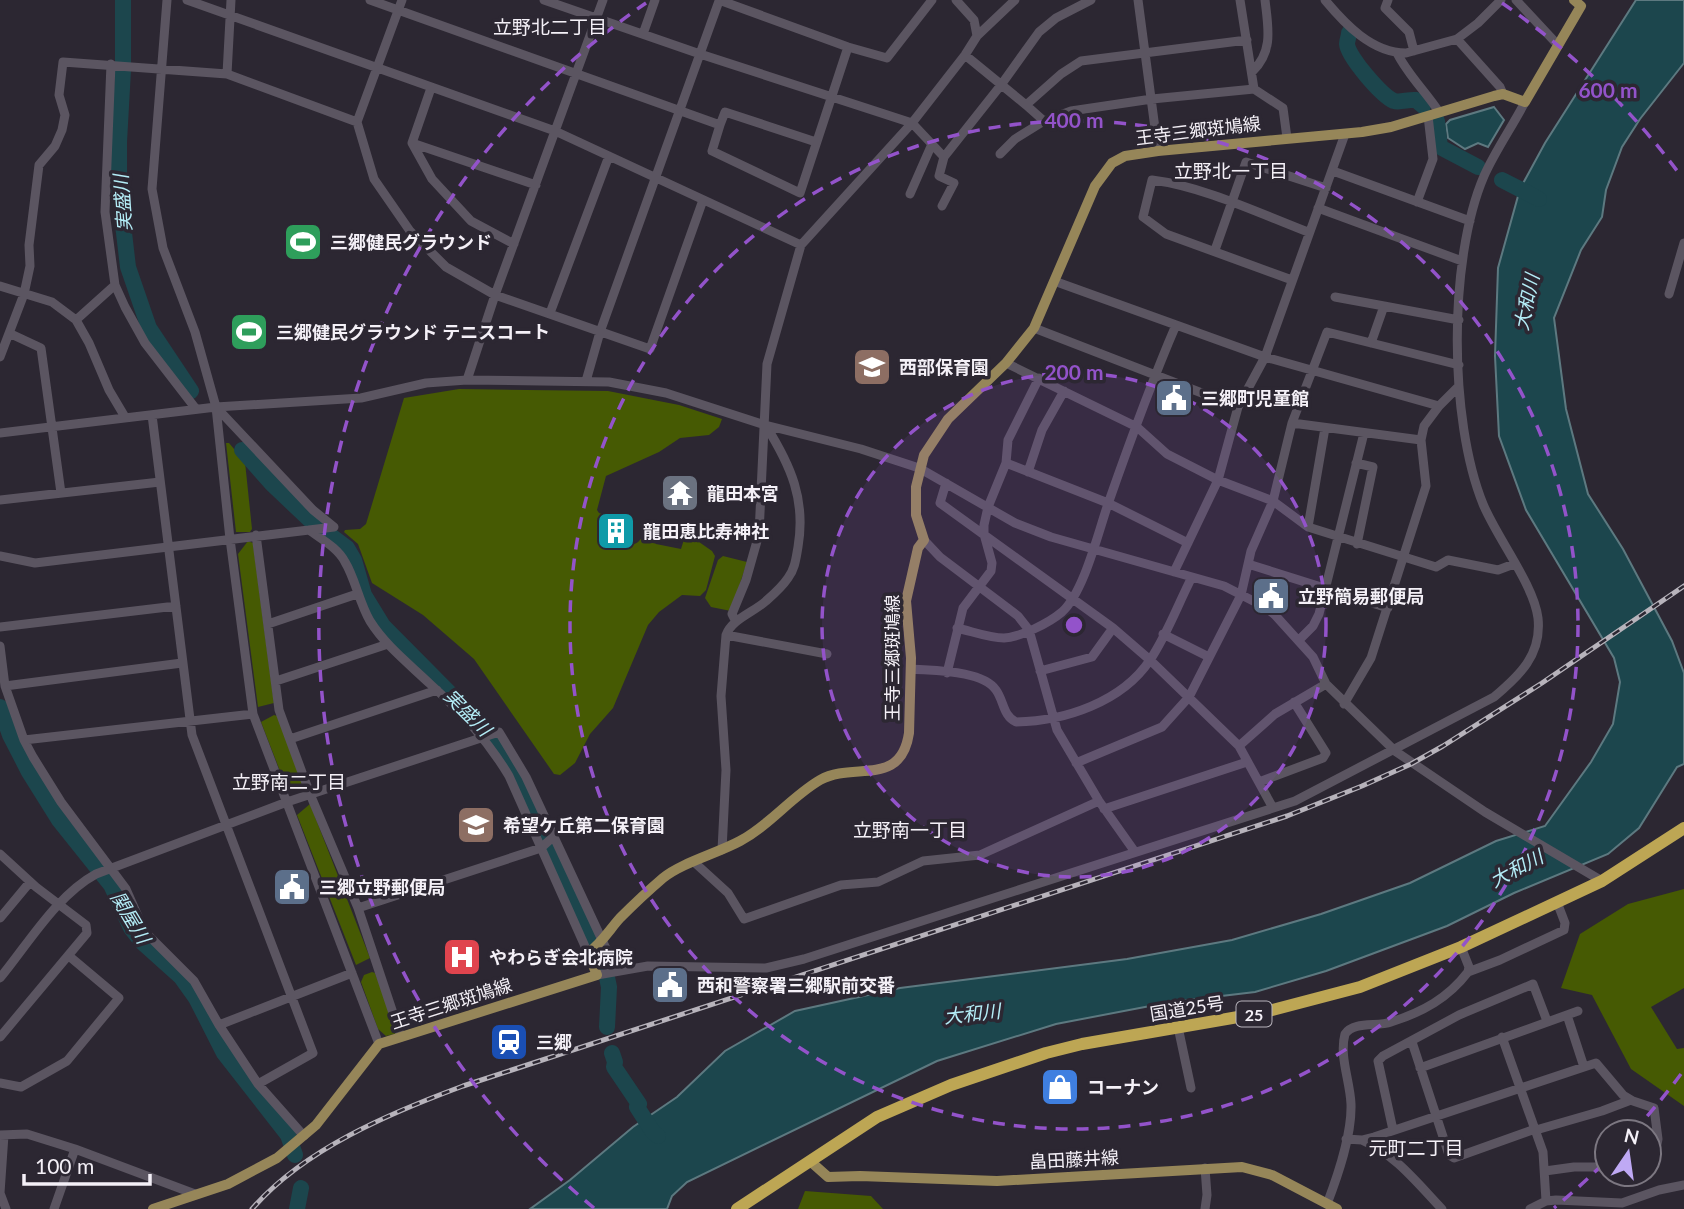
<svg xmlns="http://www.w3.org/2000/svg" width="1684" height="1209" font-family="Lato,'Noto Sans JP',sans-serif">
<rect width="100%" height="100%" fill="#2c2732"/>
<!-- green -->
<path fill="#465a03" d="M459 389 608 391 679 405 722 419 719 427 709 435 680 438 659 452 606 476 597 510 599 513 611 517 612 520 611 541C647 551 634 538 657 522L660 525 654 541 656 544 681 549 685 536 689 535 712 551 715 556 706 590 700 596 682 595 659 612 648 625 613 708 590 734 575 763 560 775 554 774 474 659 423 615 372 583 358 544 344 532 345 530 360 529 366 524 404 398Z
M226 443H229L245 462 252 529 250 532H236Z
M248 541 253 543 274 703 258 707 238 554Z
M723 556 747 562 731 611 711 607 705 598 718 560Z
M274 715 277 716 303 783 302 787 292 790 287 789 261 722Z
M310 804 370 958 356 965 297 815Z
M1684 889V988L1651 1007 1677 1049 1684 1048V1106L1631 1069 1592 995 1561 988 1580 934 1628 904Z
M372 972 375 973 398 1033 386 1036 378 1029 361 982 364 975Z
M805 1191 871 1196 883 1209H798Z"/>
<!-- water -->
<path fill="#1c464d" stroke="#5d7980" stroke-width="2" d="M1636 0H1684V63L1640 119 1622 147 1606 190 1602 217 1581 250 1554 318 1566 409 1588 494 1623 549 1672 641 1684 673V764L1677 767 1639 828 1608 854 1514 893 1447 926 1326 971 1255 992 1171 1002 1056 1024 937 1061 687 1182 672 1196 667 1209H530L570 1180 633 1127 677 1097 725 1051 795 1011 900 988 1127 959 1232 940 1321 914 1410 883 1496 841 1545 826 1591 762 1613 724 1620 682 1614 658 1526 510 1499 436 1495 356 1498 268 1520 189 1545 143Z
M1494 107 1504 120 1488 147 1478 143 1465 149 1448 138 1446 124 1450 120Z"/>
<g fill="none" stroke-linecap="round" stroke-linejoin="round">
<!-- river -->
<path stroke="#1c464d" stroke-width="16" d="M123 0V70L119 142V190L128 267 149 328 191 391
M1349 33C1349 37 1347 40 1347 44 1348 57 1382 96 1394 101 1400 103 1409 99 1416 100L1423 106
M1437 121 1440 147 1478 167
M1502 180 1539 199
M242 450 272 484 311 521 347 548 354 560 364 595 383 626 497 741 527 798 604 963 609 987 607 1027
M0 707 10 735 29 772 59 820 111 885 131 928 142 942 181 977 196 998 224 1053 288 1135 295 1155
M612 1053 615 1062 614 1067 639 1104 637 1107 653 1132 658 1136
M297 1209 301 1188"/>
<!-- minor -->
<path stroke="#5b5561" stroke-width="9" d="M167 0 152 189 163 248 195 332 216 407 230 539 253 714 379 1044
M187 0 555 131 801 245
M370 0 720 125 712 151 800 193 848 47
M544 0 700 54 912 123 944 157 1001 85 1039 32 1056 18 1091 0
M719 0 848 47 887 58 932 0
M956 0 974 20 977 36
M1138 0 1158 151
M1240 0 1254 89 1283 108 1287 138
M1325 0C1345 24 1372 53 1406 53L1457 39 1478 23 1501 0
M1388 0 1385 8 1409 32 1414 51
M1516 0 1557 44
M643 34 655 0
M1457 39 1500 87 1503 94
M1397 53C1408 75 1426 92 1439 112
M965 55 1026 105 1061 74 1081 61 1247 40
M111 64 105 212 115 285 125 307 145 343 196 409
M1252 72C1274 51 1268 27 1265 0
M227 74 231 0
M431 88 412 143 432 179 471 221 514 244
M1026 105 1044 121
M357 122 374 179 410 231 446 267 495 295 650 349 703 200
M720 125 725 112 816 142
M412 143 536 185
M1000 154 1015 139 1044 121 1071 111 1152 99 1254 89
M1333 171 1470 221
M910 194 932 144
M1417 202 1433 159 1428 116
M942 206 954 183 939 176 944 157
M1318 208 1462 261
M1215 250 1246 162 1326 188
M1292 280 1166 234 1143 217 1152 180C1202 186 1261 214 1308 232
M1054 281 1265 357 1439 406
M0 286 52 302 76 320 89 343 109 390 125 417
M1669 294 1684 243
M1335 297 1384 306
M550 313 609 156
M76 320 115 285
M1034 328 1238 407
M11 334 41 348 61 493
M1371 343 1384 306 1459 320
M0 357 24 294 30 266 29 245 39 165 55 146 62 130 65 115 59 95 63 62 227 74 357 122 402 0
M1006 363 1137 427 1167 454 1218 480 1273 501 1308 527 1436 567 1448 560 1498 570 1514 564
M467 380 495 295 603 0
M586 381 600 332 719 1
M216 407 313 510 334 527
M152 415 192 735 313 1053 258 1084
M1292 423 1421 440
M0 433 216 407 361 398 426 383 467 380 609 382 666 393 765 425 861 449 919 468 1015 523 1051 537 1224 586 1265 607 1275 615 1313 657 1326 684 1395 751 1485 812 1602 881
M1006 463 1108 503 1188 543
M1356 463 1373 467 1357 544
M1028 472 1042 430 1064 391
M946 483 940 503 1113 628 1150 660 1239 746 1273 808
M0 500 160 482
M1308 527 1325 428
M309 530C321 539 338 548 345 562 355 578 359 602 370 621 385 645 408 663 429 683 460 711 487 739 509 776L588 953
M256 535 279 710 310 794 358 908 401 1037
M924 540 940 557 1018 616 1029 630 1057 730 1099 801 1135 852
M0 556 35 563 334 527
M1248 564 1388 608
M1174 572 1218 480 1238 407 1265 357 1345 134
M736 622 732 614 746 580 759 534 767 364 801 245 912 123 965 55 977 36 1015 0
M268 624 357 594
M0 627 176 606
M957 628C971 631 989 638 1004 638 1021 637 1049 623 1062 612 1084 592 1098 533 1108 504 1129 444 1151 383 1176 325
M1163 634 1209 657
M726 635 827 654
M1299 640 1313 626 1319 614 1364 433
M0 646 5 686 24 740 33 757 61 802 126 889 145 932 194 981 219 1025 258 1084 304 1136
M911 669C934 671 982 670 996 690 1004 701 1003 716 1016 722 1065 721 1122 702 1150 660 1167 635 1178 604 1192 577
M1040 671 1092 657 1113 628
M947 673 963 608 991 571 992 563 984 534V525L988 507 1006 463 1008 440 1039 378
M276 681 388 644
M5 686 182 663
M1344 704 1371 658 1426 486 1421 440 1424 426 1439 406 1459 386
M290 739 437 690
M24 740 253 714
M1239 746 1275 714 1326 684
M1076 763 1162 727 1189 697 1241 595 1251 551 1273 501 1292 423 1327 332 1459 365
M1259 782 1323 758 1326 753 1294 702
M1104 809 1247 762
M722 850 726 770 721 696 726 635C732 619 754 612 766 601 774 594 782 587 788 578 795 569 796 558 798 547 806 500 791 466 766 426
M0 854 36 887 86 925 87 933 0 1037
M694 862 728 893 744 919 841 885 878 882 923 861 980 855 1099 801
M358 908 541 848 553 837
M0 918 30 882
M1468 972 1500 960 1564 930 1565 923 1557 902
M597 975 648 966 766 968 804 959 1295 801 1494 697C1519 676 1542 655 1538 618 1534 585 1497 538 1483 504 1449 420 1448 260 1484 176 1495 151 1512 127 1525 102
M0 978C28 944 57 895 96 874L287 802 499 732 526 777 616 970
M1567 1015 1584 1067
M219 1025 352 973
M1178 1027 1191 1088
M1502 1037 1543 1152 1546 1201
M1412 1042 1449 1155 1454 1158 1535 1129
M1420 1068 1578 1011
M0 1083 21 1087 67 1061 119 998 69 956
M1393 1130 1378 1061 1383 1056 1459 1015 1533 984 1547 1021
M1536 1130 1602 1111 1631 1100
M0 1135 27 1134 75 1149 195 1194
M4 1135 0 1193 6 1209
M1346 1139 1362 1140 1374 1137 1596 1063 1623 1095 1633 1101 1654 1108 1658 1139 1656 1149 1649 1150
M1362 1140C1395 1154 1418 1184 1442 1209
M1545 1171 1574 1167H1607
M1327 1204C1338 1175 1352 1135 1351 1104 1350 1081 1339 1056 1345 1034 1354 1021 1377 1027 1391 1022 1423 1012 1448 998 1468 972L1469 967 1461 947
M54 1209 75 1149
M1205 1209 1207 1195 1205 1168
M1530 1209 1546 1201 1556 1200 1622 1203 1659 1190 1684 1185"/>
<!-- major -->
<path stroke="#968659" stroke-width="10" d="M810 1161 828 1177 860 1176 997 1181 1242 1167 1272 1175 1337 1209
M153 1209 228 1184 277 1158 316 1125 379 1044 597 975 588 953C601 944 610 929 620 918 634 904 649 890 663 878 681 863 718 853 740 841 770 825 791 797 820 780 854 761 901 788 909 733L911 658 906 601 918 548 924 540 916 515V487L924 455 948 419 1006 363 1034 328 1095 186 1112 163 1125 156 1158 151 1362 132 1391 127 1494 96 1503 94 1525 102 1581 6 1574 0"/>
<!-- highway -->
<path stroke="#bda654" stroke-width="12" d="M737 1209 877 1117 951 1085 1046 1053 1082 1044 1261 1013 1360 987 1461 947 1602 881 1684 828"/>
<defs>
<path id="rail" d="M252 1209C304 1149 390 1113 463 1086L1287 816 1362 786 1411 764 1443 746 1542 683 1684 586"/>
</defs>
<!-- rail casing -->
<use href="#rail" stroke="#b7b3bb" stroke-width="5"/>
<!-- rail -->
<use href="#rail" stroke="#2c2732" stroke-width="2.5" stroke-dasharray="8" stroke-linecap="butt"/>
</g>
<!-- distance rings -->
<circle cx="1074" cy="625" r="252" fill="#9353ca" fill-opacity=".12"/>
<g fill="none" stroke="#9353ca" stroke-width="3.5" stroke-dasharray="12 9">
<circle cx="1074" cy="625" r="252"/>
<circle cx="1074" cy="625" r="504"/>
<path d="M1681 1074A755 755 0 0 1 1635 1130M1603 1164A755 755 0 0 1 1554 1208M594 1208A755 755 0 0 1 646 3M1502 3A755 755 0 0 1 1681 176"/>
</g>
<!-- icons -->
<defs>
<symbol id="stadium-square" viewBox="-11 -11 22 22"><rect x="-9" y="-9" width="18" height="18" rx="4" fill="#2e9e5b" stroke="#2c2732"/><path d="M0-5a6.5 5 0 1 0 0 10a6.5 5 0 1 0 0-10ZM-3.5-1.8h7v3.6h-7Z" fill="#fff"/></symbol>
<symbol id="school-square" viewBox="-11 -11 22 22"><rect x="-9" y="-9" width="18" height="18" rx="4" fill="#8d6e63" stroke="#2c2732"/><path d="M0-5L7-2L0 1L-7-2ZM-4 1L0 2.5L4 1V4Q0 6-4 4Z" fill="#fff"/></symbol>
<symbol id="civic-square" viewBox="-11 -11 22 22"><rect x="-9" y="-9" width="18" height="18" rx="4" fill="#5c6f8a" stroke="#2c2732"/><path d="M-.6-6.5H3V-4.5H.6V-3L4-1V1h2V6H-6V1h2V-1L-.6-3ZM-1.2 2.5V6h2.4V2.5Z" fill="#fff"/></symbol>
<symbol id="temple-square" viewBox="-11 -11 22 22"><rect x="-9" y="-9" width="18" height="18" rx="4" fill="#6b7280" stroke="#2c2732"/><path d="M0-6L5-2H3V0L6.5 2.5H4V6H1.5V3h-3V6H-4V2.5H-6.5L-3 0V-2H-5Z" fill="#fff"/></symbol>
<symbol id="building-square" viewBox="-11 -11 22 22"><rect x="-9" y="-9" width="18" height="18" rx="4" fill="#0f9aa8" stroke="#2c2732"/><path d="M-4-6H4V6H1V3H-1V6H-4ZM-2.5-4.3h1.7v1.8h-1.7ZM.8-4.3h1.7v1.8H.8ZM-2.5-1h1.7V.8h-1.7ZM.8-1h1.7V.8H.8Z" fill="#fff"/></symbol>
<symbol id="hospital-square" viewBox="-11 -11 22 22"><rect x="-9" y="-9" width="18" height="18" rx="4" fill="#e0444e" stroke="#2c2732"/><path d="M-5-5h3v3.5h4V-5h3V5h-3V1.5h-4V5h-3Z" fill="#fff"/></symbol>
<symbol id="station-square" viewBox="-11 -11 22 22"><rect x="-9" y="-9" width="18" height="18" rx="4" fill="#1a4fb4" stroke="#2c2732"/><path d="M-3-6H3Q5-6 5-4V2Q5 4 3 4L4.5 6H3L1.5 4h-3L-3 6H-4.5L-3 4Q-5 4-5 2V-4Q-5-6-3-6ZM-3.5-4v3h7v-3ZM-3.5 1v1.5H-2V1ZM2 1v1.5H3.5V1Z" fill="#fff"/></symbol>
<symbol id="shop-square" viewBox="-11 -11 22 22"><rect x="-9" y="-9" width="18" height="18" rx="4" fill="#3f7fe0" stroke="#2c2732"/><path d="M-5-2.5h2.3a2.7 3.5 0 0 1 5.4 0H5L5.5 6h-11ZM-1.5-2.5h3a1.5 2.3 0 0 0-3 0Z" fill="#fff"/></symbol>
</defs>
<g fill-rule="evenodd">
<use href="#stadium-square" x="281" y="220" width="44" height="44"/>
<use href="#stadium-square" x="227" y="310" width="44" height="44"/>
<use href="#school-square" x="850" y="345" width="44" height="44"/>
<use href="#civic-square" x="1152" y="376" width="44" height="44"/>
<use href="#temple-square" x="658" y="471" width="44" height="44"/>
<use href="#building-square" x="594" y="509" width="44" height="44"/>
<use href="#civic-square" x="1249" y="574" width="44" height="44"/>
<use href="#school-square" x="454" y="803" width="44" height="44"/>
<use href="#civic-square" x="270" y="865" width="44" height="44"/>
<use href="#hospital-square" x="440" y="935" width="44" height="44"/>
<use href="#civic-square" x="648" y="963" width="44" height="44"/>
<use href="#station-square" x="487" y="1020" width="44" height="44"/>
<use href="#shop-square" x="1038" y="1065" width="44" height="44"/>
</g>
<g text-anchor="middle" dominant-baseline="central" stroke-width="7" stroke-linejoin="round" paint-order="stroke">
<!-- shield labels -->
<rect fill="#2c2732" stroke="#b8b4bc" stroke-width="2" x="1236.5" y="1001.5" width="35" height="25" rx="5"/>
<g font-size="16" font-weight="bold" fill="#f4f0f7">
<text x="1254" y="1014">25</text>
</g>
<!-- street labels -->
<g font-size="18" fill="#f4f0f7" stroke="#2c2732">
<text transform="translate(1198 130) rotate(-7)">王寺三郷斑鳩線</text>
<text transform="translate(892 658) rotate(-90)">王寺三郷斑鳩線</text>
<text transform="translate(451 1003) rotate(-18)">王寺三郷斑鳩線</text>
<text transform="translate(1187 1008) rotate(-9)">国道25号</text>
<text transform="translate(1074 1159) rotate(-3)">畠田藤井線</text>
</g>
<!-- poi labels -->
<g font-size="18" font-weight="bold" fill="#f4f0f7" stroke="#2c2732" text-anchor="start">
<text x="330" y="242">三郷健民グラウンド</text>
<text x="276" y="332">三郷健民グラウンド テニスコート</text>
<text x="899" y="367">西部保育園</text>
<text x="1201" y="398">三郷町児童館</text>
<text x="707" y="493">龍田本宮</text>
<text x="643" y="531">龍田恵比寿神社</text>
<text x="1298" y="596">立野簡易郵便局</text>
<text x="503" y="825">希望ケ丘第二保育園</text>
<text x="319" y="887">三郷立野郵便局</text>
<text x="489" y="957">やわらぎ会北病院</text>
<text x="697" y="985">西和警察署三郷駅前交番</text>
<text x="536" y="1042">三郷</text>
<text x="1087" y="1087">コーナン</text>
</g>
<!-- neighbourhood labels -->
<g font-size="19" fill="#f4f0f7" stroke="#2c2732">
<text x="550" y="26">立野北二丁目</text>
<text x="1231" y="170">立野北一丁目</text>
<text x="289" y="781">立野南二丁目</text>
<text x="910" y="829">立野南一丁目</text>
<text x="1416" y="1147">元町二丁目</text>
</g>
<!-- water labels -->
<g font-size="19" font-style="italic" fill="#b4edf7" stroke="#2c2732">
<text transform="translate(122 203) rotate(-94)">実盛川</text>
<text transform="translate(1526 302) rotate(-78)">大和川</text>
<text transform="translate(468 712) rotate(45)">実盛川</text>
<text transform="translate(1516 868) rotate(-28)">大和川</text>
<text transform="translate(131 917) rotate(59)">関屋川</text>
<text transform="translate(972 1013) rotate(-6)">大和川</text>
</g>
</g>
<circle cx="1074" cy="625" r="10" fill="#9353ca" stroke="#2c2732" stroke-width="3.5"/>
<g font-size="21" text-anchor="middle" font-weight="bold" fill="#9353ca" stroke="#2c2732" stroke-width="7" stroke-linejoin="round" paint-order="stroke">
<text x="1608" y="98">600 m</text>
<text x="1074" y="128">400 m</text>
<text x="1074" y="380">200 m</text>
</g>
<!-- north arrow -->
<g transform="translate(1628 1153) rotate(13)"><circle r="33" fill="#2c2732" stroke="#7c7781" stroke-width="2"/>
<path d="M0-5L12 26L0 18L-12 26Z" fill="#bfa9f4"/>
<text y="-10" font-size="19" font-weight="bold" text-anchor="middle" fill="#f4f0f7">N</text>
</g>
<!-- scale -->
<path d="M24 1174v10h126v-10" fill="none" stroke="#f4f0f7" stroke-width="3.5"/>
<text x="35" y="1174" font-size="21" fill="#f4f0f7" stroke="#2c2732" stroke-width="5" paint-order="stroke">100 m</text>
</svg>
